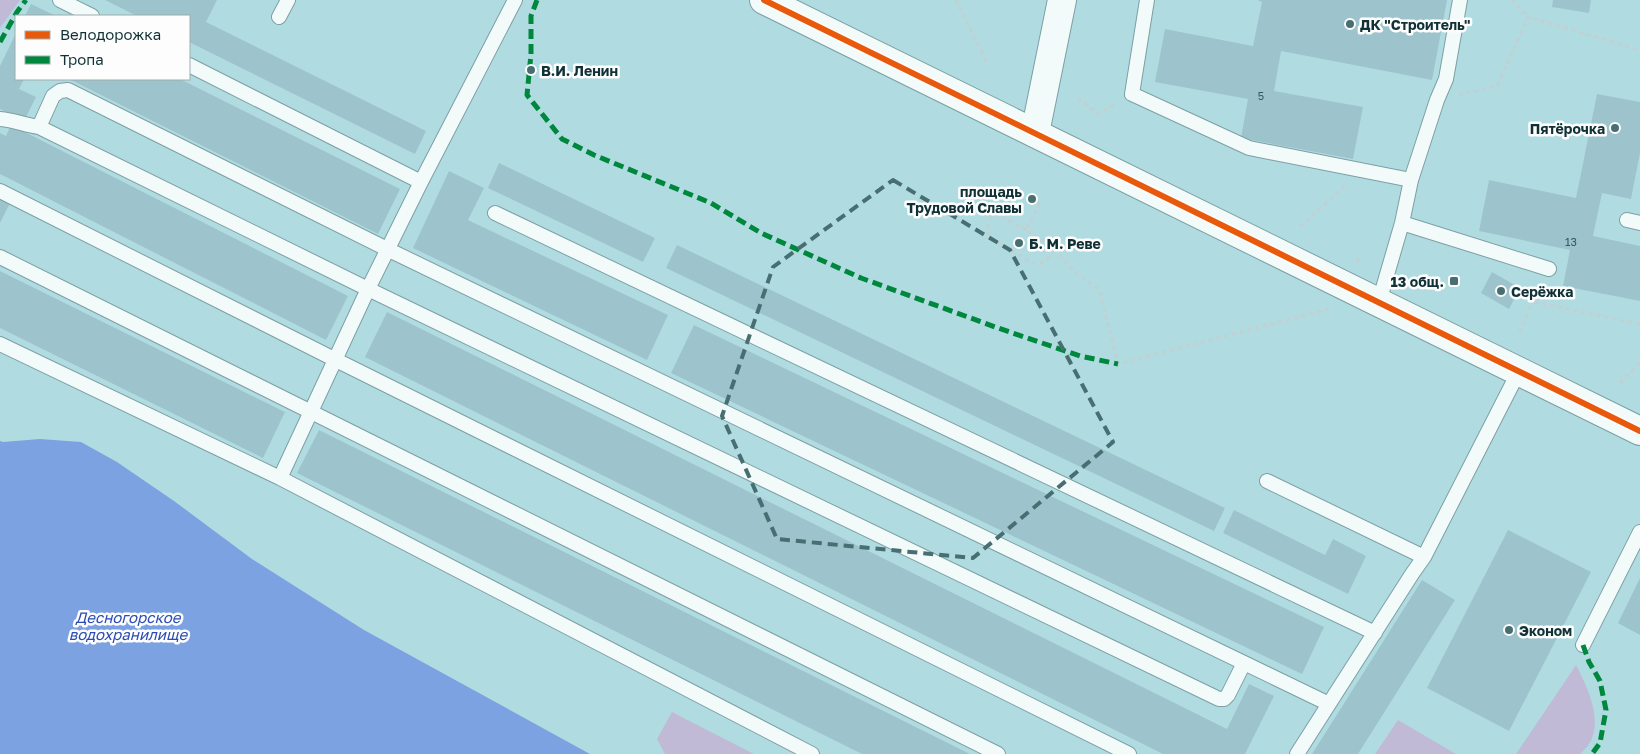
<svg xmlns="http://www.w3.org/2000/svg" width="1640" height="754" font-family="'Golos Text',sans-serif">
<rect width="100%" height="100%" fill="#b0dce1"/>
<!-- green -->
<path fill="#c1bad7" d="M0 0H20L0 28Z
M1576 665C1589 690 1609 731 1580 754H1516Z
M672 712 754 754H665L657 739Z
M1398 720 1456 754H1375Z"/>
<!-- water -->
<path fill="#7ca2e1" d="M40 439 81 442 117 462 174 501 252 559 364 630 590 754H0V441L3 442Z"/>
<!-- building -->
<path fill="#9dc4cd" d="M105 0H217L206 22 426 131 415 154 189 42V16H137Z
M1257 0H1447L1432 80 1281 51 1274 91 1363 107 1353 159 1241 138 1248 99 1155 82 1165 29 1253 46 1262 2Z
M1553 0H1591L1589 13 1552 7Z
M31 4 56 16H25Z
M16 33V79H24L19 89 36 97 24 121 0 109V66Z
M69 79H180L400 189 378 234Z
M1597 94 1640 102V153L1631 199 1602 193 1593 236 1640 246V301L1563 286 1570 250 1479 231 1489 180 1576 198Z
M11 125 348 296 326 340 0 174V133L6 136Z
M499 163 655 238 643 262 488 188Z
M449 171 484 188 468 220 668 315 647 360 413 248Z
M0 198 10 203 0 223Z
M677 245 1225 508 1214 531 666 268Z
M0 271 285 412 263 458 0 328Z
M1492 272 1520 288 1509 309 1481 293Z
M387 312 1227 729 1249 684 1274 696 1245 754H1163L365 357Z
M694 325 1324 627 1302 674 671 373Z
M319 430 970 754H862L297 473Z
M1234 510 1325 555 1333 539 1366 556 1348 594 1223 533Z
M1508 530 1591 572 1509 731 1427 688Z
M1640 578V635L1618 623Z
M1422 580 1455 600 1358 754H1312Z"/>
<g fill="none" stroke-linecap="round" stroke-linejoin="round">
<defs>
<path id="lane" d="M60 0 92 16
M1147 0 1132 94 1249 148 1411 180
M279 17 288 0
M189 65 421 182
M0 119C14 120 25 125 39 127
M0 191 336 360 1129 754
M495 213 1375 633
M1627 220 1640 223
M1402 223 1549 269
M0 257 998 754
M1379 302 1402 223 1411 180 1437 100 1446 79 1460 0
M0 344 280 478 812 754
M280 478 368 289 421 182 515 0
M1267 481 1424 557
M1583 645 1640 532
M1244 663 1228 695 1224 699H1219L368 289 39 127 53 96 60 91 68 90 389 250 1329 704
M1297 754 1412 574 1424 557 1519 371"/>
<path id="street" d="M1035 133 1062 0"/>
<path id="secondary" d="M764 0 1640 431"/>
</defs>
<!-- lane casing -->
<use href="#lane" stroke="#7ca0a4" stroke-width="16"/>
<!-- street casing -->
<use href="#street" stroke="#7ca0a4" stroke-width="30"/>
<!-- secondary casing -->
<use href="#secondary" stroke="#7ca0a4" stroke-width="30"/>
<!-- path -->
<path stroke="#c2d0d2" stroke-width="3" stroke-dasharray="4 4" stroke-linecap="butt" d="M956 0 986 61
M1512 0 1528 17
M1459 95 1497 86 1528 17 1640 50
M1078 98 1098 114 1116 103
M1040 203 1026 230 1054 248 1077 274 1099 289 1118 364 1333 308
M1300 226 1345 186
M1026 230 995 213C988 222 986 227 989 238L1033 263H1042L1048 258 1054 248
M1357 262 1361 254
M1534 302 1640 324
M1519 332 1541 285
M1620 383 1640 363"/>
<!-- lane -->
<use href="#lane" stroke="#f3fafa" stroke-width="14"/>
<!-- street -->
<use href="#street" stroke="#f3fafa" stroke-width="28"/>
<!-- secondary -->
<use href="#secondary" stroke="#f3fafa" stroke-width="28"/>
<!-- quiet -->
<path stroke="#00873e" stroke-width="5" stroke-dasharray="10 5" stroke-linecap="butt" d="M537 0 531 16V54L527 95 562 139 594 155 711 203 761 233 861 278 998 328 1080 356 1118 364
M0 42 17 12 26 0
M1583 645 1589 662 1600 681 1606 710 1600 743 1592 754"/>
<defs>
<path id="cycleway" d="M764 0 1640 431"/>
</defs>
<!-- cycleway casing -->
<use href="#cycleway" stroke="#fdfdfd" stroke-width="9"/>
<!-- cycleway -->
<use href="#cycleway" stroke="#e8590c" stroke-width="6"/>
</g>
<!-- marked area -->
<path fill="none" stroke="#486e72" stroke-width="4" stroke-dasharray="10 6" stroke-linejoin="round" d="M893 180 1010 250 1113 442 973 558 777 539 722 416 773 267Z"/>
<!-- markers -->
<g fill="#486e72" stroke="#fdfdfd" stroke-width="2">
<circle cx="1350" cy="24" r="5"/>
<circle cx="531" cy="70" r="5"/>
<circle cx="1615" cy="128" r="5"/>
<circle cx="1032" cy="199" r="5"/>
<circle cx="1019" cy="243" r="5"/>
<rect x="1449" y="276" width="10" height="10" rx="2.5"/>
<circle cx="1501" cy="291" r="5"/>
<circle cx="1509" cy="630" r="5"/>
</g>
<g text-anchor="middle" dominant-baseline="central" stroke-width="5" stroke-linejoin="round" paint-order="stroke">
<!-- number labels -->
<g font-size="11" fill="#36595e">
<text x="1261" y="95">5</text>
<text x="1571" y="241">13</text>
</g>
<!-- poi labels -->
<g font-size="14" font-weight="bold" fill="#103236" stroke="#fdfdfd" text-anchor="start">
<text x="1360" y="24">ДК "Строитель"</text>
<text x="541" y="70">В.И. Ленин</text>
<text x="1605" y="128" text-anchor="end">Пятёрочка</text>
<text x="1022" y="191" text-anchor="end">площадь<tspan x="1022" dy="16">Трудовой Славы</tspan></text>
<text x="1029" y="243">Б. М. Реве</text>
<text x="1444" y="281" text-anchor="end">13 общ.</text>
<text x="1511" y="291">Серёжка</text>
<text x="1519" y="630">Эконом</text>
</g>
<!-- water labels -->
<g font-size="15" font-style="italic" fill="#2a4cb3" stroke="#fdfdfd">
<text x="128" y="617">Десногорское<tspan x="128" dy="17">водохранилище</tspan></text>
</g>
</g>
<!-- legend -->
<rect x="15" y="15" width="175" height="65" fill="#fdfdfd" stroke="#9eacad"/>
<rect x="25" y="31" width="25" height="8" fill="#e8590c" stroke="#9eacad"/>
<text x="60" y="40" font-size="15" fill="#103236">Велодорожка</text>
<rect x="25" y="56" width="25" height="8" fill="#00873e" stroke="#9eacad"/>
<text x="60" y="65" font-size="15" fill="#103236">Тропа</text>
</svg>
